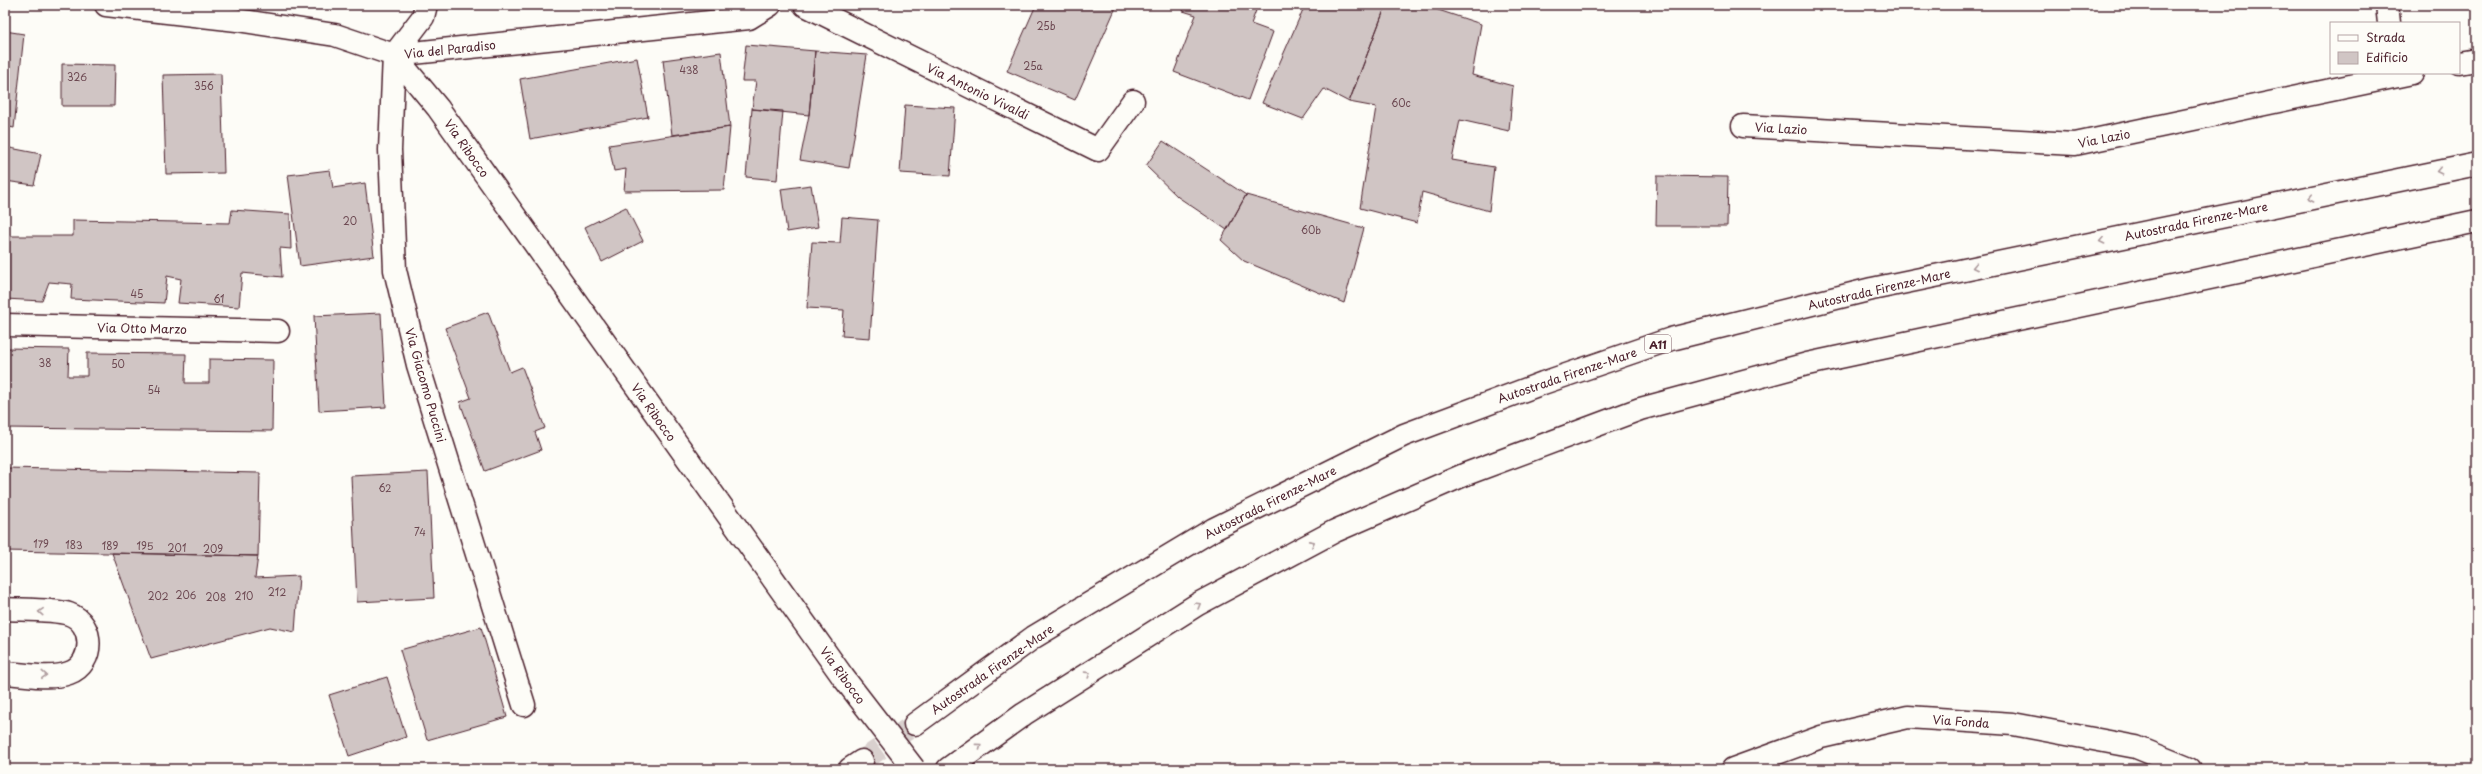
<svg xmlns="http://www.w3.org/2000/svg" width="2482" height="774" font-family="'Playpen Sans',sans-serif">
<rect width="100%" height="100%" fill="#fdfcf7"/>
<filter id="ink" filterUnits="userSpaceOnUse"><feTurbulence type="fractalNoise" baseFrequency=".025" numOctaves="2"/><feDisplacementMap in="SourceGraphic" scale="8" xChannelSelector="R" yChannelSelector="G"/><feConvolveMatrix kernelMatrix="1 2 1 2 8 2 1 2 1" color-interpolation-filters="sRGB"/></filter>
<g filter="url(#ink)">
<!-- building -->
<path fill="#d0c5c4" stroke="#4a1f2b" d="M1036 5H1117L1075 100 1007 71Z
M1185 5H1258L1251 24 1273 32 1248 100 1174 72 1196 15 1183 11Z
M1305 5H1386L1349 102 1324 89 1303 119 1262 103Z
M1386 5H1423L1481 24 1472 75 1513 86 1509 131 1460 120 1452 160 1494 167 1489 211 1422 192 1417 223 1360 208 1376 107 1349 102Z
M5 31 24 34 14 128 5 126Z
M746 45 815 51 809 115 752 109 756 81H742Z
M815 51 867 55 849 168 800 160 809 115Z
M721 52 730 127 672 135 663 60Z
M637 58 648 117 530 139 520 79Z
M62 64 115 65 114 106H62Z
M221 74 224 173 166 174 163 75Z
M905 105 955 108 950 176 900 173Z
M752 109 783 111 777 180 746 177Z
M730 127 724 190 624 191 626 169 614 171 609 145Z
M1163 141 1246 195 1227 230 1178 197 1146 166Z
M5 147 41 154 34 185 5 181Z
M330 170 333 188 365 183 374 256 300 266 288 175Z
M1657 176 1728 177 1727 226H1656Z
M811 185 818 227 787 232 781 189Z
M1246 195 1364 228 1344 303 1244 261 1221 240Z
M626 207 643 241 602 262 585 227Z
M232 210 290 214 291 249 280 248 282 277 242 273 239 307 178 303 181 279 167 276 164 303 71 299 72 284 49 282 42 301 5 299V236H73V220L230 223Z
M842 217 878 220 870 338 842 336 844 310 807 308 812 242 840 243Z
M488 312 510 372 522 367 545 428 535 432 541 450 485 471 460 402 471 398 445 328Z
M381 313 386 407 319 411 314 316Z
M5 348 69 349 68 376H87V353L186 354 185 383H209V359L273 360 272 431 5 428Z
M5 468 260 473 258 556 5 551Z
M428 472 434 598 357 602 351 476Z
M112 553 258 556 255 578 299 576 295 632 270 627 151 659Z
M481 627 507 717 427 740 400 650Z
M387 677 406 737 349 756 329 695Z
M2014 765 2023 769H2012Z"/>
<g fill="none" stroke-linecap="round" stroke-linejoin="round">
<!-- motorway-tunnel -->
<path stroke="#d9d0ce" stroke-width="22" stroke-dasharray="22 11" stroke-linecap="butt" d="M862 761 915 724"/>
<defs>
<path id="minor" d="M106 5 237 20 335 35 394 55 749 18 770 5
M805 5 1098 150 1133 101
M2387 5 2389 23
M394 55 438 108 843 677
M394 55 390 150 395 270 418 365 524 705
M394 55 423 17 426 5
M2459 63 2477 60
M1743 126 2075 144 2412 73
M5 325 278 331
M5 609C22 610 54 609 69 614 95 623 95 664 69 673 50 680 25 674 5 673
M1733 769 1821 737 1908 717 2013 724 2136 747 2190 769"/>
<path id="motorway" d="M915 724 1034 637 1214 529 1404 435 1543 383 1671 339 1872 289 2477 164
M850 769 862 761
M948 769 1024 714 1198 604 1335 531 1466 474 1640 409 1807 364 2477 221"/>
</defs>
<!-- minor casing -->
<use href="#minor" stroke="#4a1f2b" stroke-width="25"/>
<!-- motorway casing -->
<use href="#motorway" stroke="#4a1f2b" stroke-width="25"/>
<!-- minor -->
<use href="#minor" stroke="#fdfcf7" stroke-width="22"/>
<!-- motorway -->
<use href="#motorway" stroke="#fdfcf7" stroke-width="22"/>
<defs>
<path id="minor-bridge" d="M843 677 914 769"/>
</defs>
<!-- minor-bridge casing -->
<use href="#minor-bridge" stroke="#4a1f2b" stroke-width="25" stroke-linecap="butt"/>
<!-- minor-bridge -->
<use href="#minor-bridge" stroke="#fdfcf7" stroke-width="22"/>
</g>
<!-- one-way arrows -->
<defs><path id="oneway-chevron" d="M-2-3.5L2.5 0L-2 3.5" fill="none" stroke-width="1.6" stroke-linecap="round" stroke-linejoin="round"/></defs>
<g stroke="#ac999b">
<use href="#oneway-chevron" transform="translate(2439 171) rotate(168)"/>
<use href="#oneway-chevron" transform="translate(2311 198) rotate(168)"/>
<use href="#oneway-chevron" transform="translate(2102 241) rotate(168)"/>
<use href="#oneway-chevron" transform="translate(1975 267) rotate(168)"/>
<use href="#oneway-chevron" transform="translate(1312 543) rotate(-28)"/>
<use href="#oneway-chevron" transform="translate(1198 605) rotate(-30)"/>
<use href="#oneway-chevron" transform="translate(41 612) rotate(-177)"/>
<use href="#oneway-chevron" transform="translate(1088 674) rotate(-32)"/>
<use href="#oneway-chevron" transform="translate(44 675) rotate(3)"/>
<use href="#oneway-chevron" transform="translate(979 746) rotate(-36)"/>
</g>
</g>
<g text-anchor="middle" dominant-baseline="central" stroke-width="4" stroke-linejoin="round" paint-order="stroke">
<!-- number labels -->
<g font-size="10" fill="#6c4851">
<text x="1046" y="25">25b</text>
<text x="1033" y="65">25a</text>
<text x="689" y="69">438</text>
<text x="77" y="76">326</text>
<text x="204" y="85">356</text>
<text x="1401" y="102">60c</text>
<text x="350" y="220">20</text>
<text x="1311" y="229">60b</text>
<text x="137" y="293">45</text>
<text x="219" y="298">61</text>
<text x="45" y="362">38</text>
<text x="118" y="363">50</text>
<text x="154" y="389">54</text>
<text x="385" y="487">62</text>
<text x="420" y="531">74</text>
<text x="41" y="543">179</text>
<text x="74" y="544">183</text>
<text x="110" y="545">189</text>
<text x="145" y="545">195</text>
<text x="177" y="547">201</text>
<text x="213" y="548">209</text>
<text x="277" y="591">212</text>
<text x="186" y="594">206</text>
<text x="158" y="595">202</text>
<text x="244" y="595">210</text>
<text x="216" y="596">208</text>
</g>
<!-- shield labels -->
<rect fill="#fdfcf7" stroke="#806168" stroke-width="1" x="1645" y="335" width="26" height="18" rx="3"/>
<g font-size="11" font-weight="bold" fill="#4a1f2b">
<text x="1658" y="344">A11</text>
</g>
<!-- street labels -->
<g font-size="12" fill="#4a1f2b" stroke="#fdfcf7">
<text transform="translate(450 49) rotate(-6)">Via del Paradiso</text>
<text transform="translate(978 91) rotate(26)">Via Antonio Vivaldi</text>
<text transform="translate(1781 128) rotate(3)">Via Lazio</text>
<text transform="translate(2104 138) rotate(-11)">Via Lazio</text>
<text transform="translate(467 148) rotate(55)">Via Ribocco</text>
<text transform="translate(2196 221) rotate(-12)">Autostrada Firenze-Mare</text>
<text transform="translate(1879 289) rotate(-13)">Autostrada Firenze-Mare</text>
<text transform="translate(142 328) rotate(1)">Via Otto Marzo</text>
<text transform="translate(1567 375) rotate(-19)">Autostrada Firenze-Mare</text>
<text transform="translate(426 385) rotate(74)">Via Giacomo Puccini</text>
<text transform="translate(654 412) rotate(55)">Via Ribocco</text>
<text transform="translate(1270 502) rotate(-27)">Autostrada Firenze-Mare</text>
<text transform="translate(992 669) rotate(-35)">Autostrada Firenze-Mare</text>
<text transform="translate(843 675) rotate(54)">Via Ribocco</text>
<text transform="translate(1961 721) rotate(4)">Via Fonda</text>
</g>
</g>
<!-- margin -->
<rect width="2482" height="774" fill="none" stroke="#fdfcf7" stroke-width="20"/>
<rect x="10" y="10" width="2462" height="754" fill="none" stroke="#4a1f2b" stroke-width="1.5" filter="url(#ink)"/>
<!-- legend -->
<rect x="2330" y="22" width="130" height="52" fill="#fdfcf7" stroke="#b5a4a5"/>
<rect x="2338" y="35" width="20" height="6" fill="#fdfcf7" stroke="#b5a4a5"/>
<text x="2366" y="42" font-size="12" fill="#4a1f2b">Strada</text>
<rect x="2338" y="52" width="20" height="12" fill="#d0c5c4" stroke="#b5a4a5"/>
<text x="2366" y="62" font-size="12" fill="#4a1f2b">Edificio</text>
</svg>
